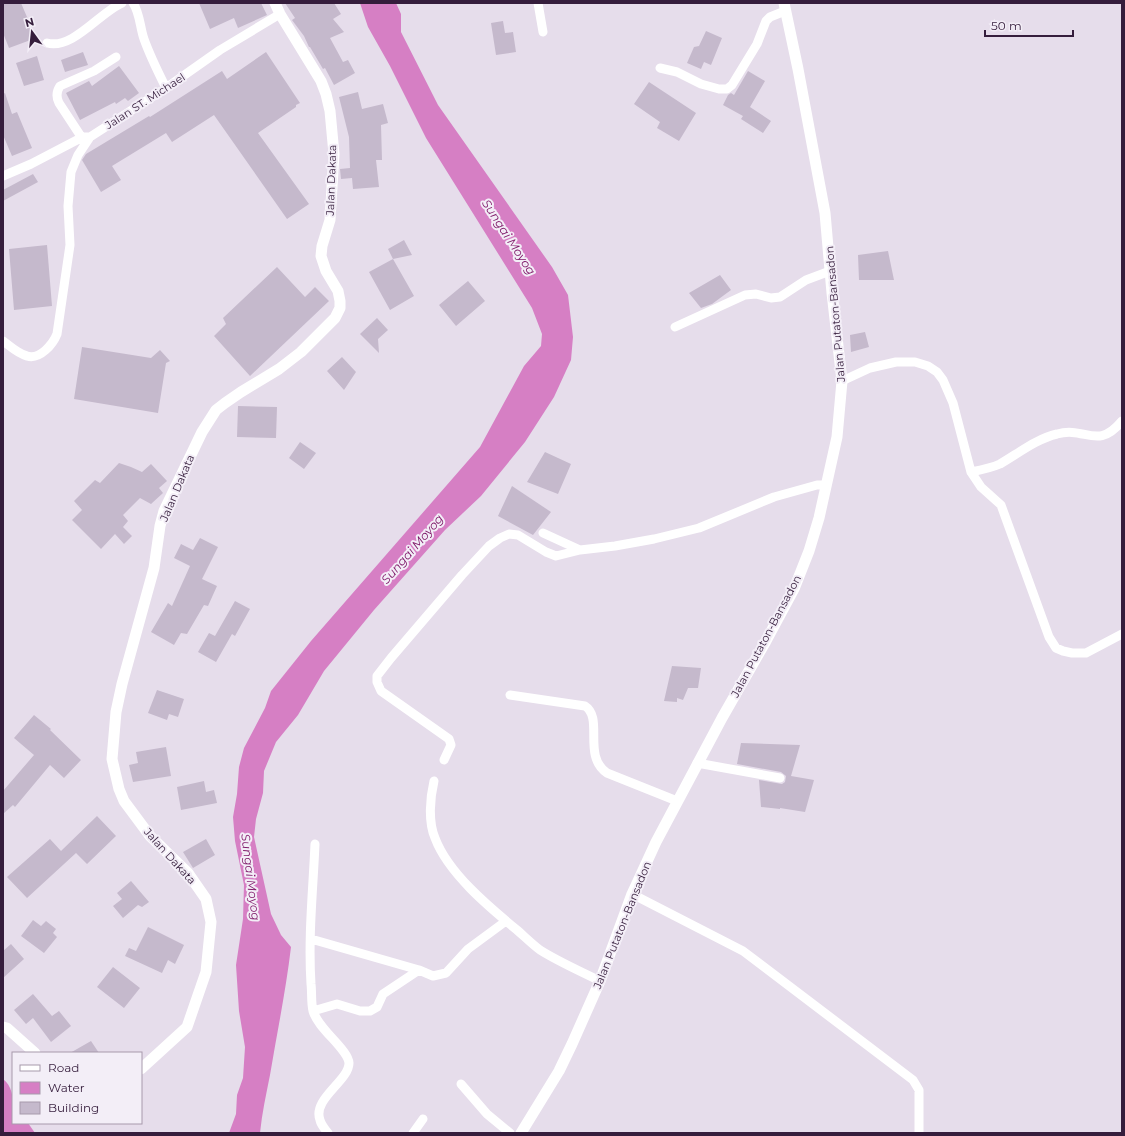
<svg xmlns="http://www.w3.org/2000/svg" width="1125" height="1136" font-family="Montserrat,sans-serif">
<rect width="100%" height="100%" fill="#e6ddeb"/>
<!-- water -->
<path fill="#d67fc4" d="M360 3H396L401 14V32L438 105 552 267 568 295 573 337 571 360 554 397 525 442 481 496 445 530 374 610 324 671 298 715 276 742 264 771 263 793 256 819 254 837 271 914 281 935 291 947C286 990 277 1033 270 1075 266 1095 262 1113 260 1133H229L236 1114 237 1095 243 1078 245 1047 239 1011 236 965 243 919 244 885 235 841 233 817 237 794 239 767 244 748 265 708 271 691 311 641 480 447 524 366 541 346 542 334 532 308 426 138 390 66 368 27Z
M3 1079C16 1089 13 1108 13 1123H28L35 1133H3Z"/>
<!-- building -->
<path fill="#c5b9cc" d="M3 3H21L36 38 9 48 3 33Z
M199 3H261L267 15 238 28 234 18 210 29Z
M285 3H334L341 14 333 19 344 32 330 38 343 62 348 60 355 73 334 85 325 68 323 69 310 47H309L304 36 292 20 295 18Z
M503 21 505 33 513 32 516 52 496 55 491 23Z
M706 31 722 38 711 65 704 62 701 69 687 63 694 47 699 46Z
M83 52 88 65 65 72 61 60Z
M266 52 300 103 296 105V107L258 133 309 204 287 219 214 115 172 142 166 133 112 166 121 180 101 192 82 160 86 154 149 116 150 117 222 71 227 79Z
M37 56 44 80 24 86 16 63Z
M119 66 139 93 128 101 125 98 116 104 115 102 80 120 66 93 89 81 92 86Z
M748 71 765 81 750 107 771 121 763 133 741 119 743 116 723 105 728 95 731 93 734 95Z
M649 82 696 113 679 141 657 128 660 122 634 104Z
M358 92 362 109 383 104 388 123 381 125 382 160H376L379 187 353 189 352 178 341 179 340 169 350 168 349 137 339 97Z
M5 93 12 114 17 112 32 148 12 156 3 135V94Z
M33 174 38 182 3 201V190Z
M404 240 412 255 393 259 388 249Z
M47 245 52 306 14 310 9 249Z
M888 251 894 280H859L858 255Z
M393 259 414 296 390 310 369 272Z
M277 267 305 297 315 287 329 301 250 376 214 336 226 324 223 318Z
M720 275 731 290 712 304 701 308 689 293Z
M468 281 485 301 456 326 439 305Z
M377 318 388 330 378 339 379 353 360 334Z
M865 332 869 347 851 352 850 335Z
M82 347 151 358 160 350 170 361 166 363 158 413 74 399Z
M342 357 356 372 344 390 327 371Z
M238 406 277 407 276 438 237 437Z
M300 442 316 453 304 469 289 458Z
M545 452 571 464 558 494 527 482Z
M119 463 131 467 142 472 151 464 167 481 159 488 163 493 151 504 140 498 123 515 128 521 123 527 132 536 124 544 115 534 101 549 72 520 82 510 74 501 95 480 100 483Z
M512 486 551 512 533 535 498 516Z
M200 538 218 547 202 579 217 586 208 606 204 605 187 634 181 633 174 645 151 632 168 603 172 606 190 566 174 558 181 544 193 550Z
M235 601 250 609 235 636 232 634 216 662 198 652 209 633 215 636Z
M672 666 701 668 698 688H688L683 700 677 698V702L664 701Z
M157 690 184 699 178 717 169 714 167 720 148 713Z
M34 715 51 729 50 730 81 760 64 778 50 765 15 807 13 805 3 814V791L34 755 14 738Z
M741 743 800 745 791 776 814 780 805 812 780 808V809L761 807 759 780 782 784 785 782 786 776 781 772 737 764Z
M166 747 171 776 133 782 129 765 138 763 136 752Z
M204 781 206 792 214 790 217 803 181 810 177 787Z
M97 816 116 836 87 864 76 853 27 898 7 877 50 839 61 851Z
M206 839 215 855 193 868 183 852Z
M131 881 149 902 142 907 138 905 123 918 113 906 122 899 117 893Z
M33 920 41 926 46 921 56 929 53 933 57 937 44 953 21 936Z
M148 927 184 945 175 964 168 960 162 973 125 956 129 948 136 951Z
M11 944 24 959 3 978V951Z
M113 967 140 988 124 1008 97 987Z
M33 994 52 1016 59 1011 71 1026 51 1042 33 1018 26 1024 14 1010Z
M91 1041 99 1053H70Z"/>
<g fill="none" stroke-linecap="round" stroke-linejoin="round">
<!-- minor -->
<path stroke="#fff" stroke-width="9" d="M133 3C140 13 140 28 144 39 150 56 158 72 166 88
M538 3 543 32
M47 43C73 50 100 12 122 3
M660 68 677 72 701 84 719 89H727L732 85 757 44 766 21 770 17 785 11
M82 138 59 103C56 97 56 92 60 86L94 71 116 57
M3 176 31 164 77 140 84 137H90L166 88 220 50 280 14
M675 327 745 295 756 294 771 298 780 297 806 280 830 271
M3 341C10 346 18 354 27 356 40 360 53 344 57 334L70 245 68 206 71 172 78 155 90 137
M842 381 870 368 896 362H915L928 366 937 372 943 380 953 403 971 472 981 487 1001 505 1049 637 1056 648 1063 651 1072 653H1086L1122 634
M971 472C981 470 991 468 1000 464 1019 453 1036 439 1057 434 1086 426 1097 451 1122 421
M543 533 580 550 615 546 654 539 699 528 774 497 817 485H826
M510 695 585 706C604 718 582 756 607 773L677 801
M444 760 451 745 449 739 381 691 377 682V676L391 658 462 575 489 546 500 538 509 534 518 535 546 552 556 556 580 550
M697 763 780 778
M434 781C430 798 428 822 435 838 448 873 489 907 517 930 525 937 532 944 540 950 559 962 580 971 600 981
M315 844C313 890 308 937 311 984 312 992 311 1003 313 1011 318 1029 348 1049 349 1063 349 1081 312 1099 320 1120 321 1125 325 1129 328 1133
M632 894 743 951 913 1080 919 1090V1133
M311 939 419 970 433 976 446 973 468 949 506 921
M313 1011 337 1004 360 1011H370L377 1007 383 994 419 970
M461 1084 487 1114 510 1133
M413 1133 423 1119"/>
<!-- tertiary -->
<path stroke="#fff" stroke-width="11" d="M3 1027 7 1028 35 1053
M141 1069 187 1027 206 972 211 922 206 899 188 873 150 836 124 801 119 789 112 759 116 712 122 684 154 568 160 526 164 511 202 432 216 410 225 403 241 392 279 369 301 352 335 318 340 308V301L338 291 326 271 321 256 322 246 330 220 334 154 330 111 326 94 321 81 280 14 275 3
M521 1133 559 1071 572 1044 600 981 632 894 656 842 722 718 766 641 794 589 809 551 819 518 837 437 842 381 832 293 825 213 798 69 784 3"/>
</g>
<g text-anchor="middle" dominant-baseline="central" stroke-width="4" stroke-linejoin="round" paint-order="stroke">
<!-- street labels -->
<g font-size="11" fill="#351d3c" stroke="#f3eef7">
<text transform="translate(145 101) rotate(-33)">Jalan ST. Michael</text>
<text transform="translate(331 180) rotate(-88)">Jalan Dakata</text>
<text transform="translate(835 314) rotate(-95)">Jalan Putaton-Bansadon</text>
<text transform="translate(177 488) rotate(-67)">Jalan Dakata</text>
<text transform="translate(766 636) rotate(-62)">Jalan Putaton-Bansadon</text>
<text transform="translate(170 856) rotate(48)">Jalan Dakata</text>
<text transform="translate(622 925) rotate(-68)">Jalan Putaton-Bansadon</text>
</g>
<!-- water labels -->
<g font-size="12" font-style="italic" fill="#7c1365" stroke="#f3eef7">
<text transform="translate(509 237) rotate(57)">Sungai Moyog</text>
<text transform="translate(412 549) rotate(-49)">Sungai Moyog</text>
<text transform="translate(251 877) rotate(83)">Sungai Moyog</text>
</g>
</g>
<!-- border -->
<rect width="1125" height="1136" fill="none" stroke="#351d3c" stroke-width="8"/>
<!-- legend -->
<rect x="12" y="1052" width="130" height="72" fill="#f3eef7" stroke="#a79aac"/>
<rect x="20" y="1065" width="20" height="6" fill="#ffffff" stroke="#a79aac"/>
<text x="48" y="1072" font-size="12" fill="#351d3c">Road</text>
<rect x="20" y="1082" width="20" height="12" fill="#d67fc4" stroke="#a79aac"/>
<text x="48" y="1092" font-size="12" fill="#351d3c">Water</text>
<rect x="20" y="1102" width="20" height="12" fill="#c5b9cc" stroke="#a79aac"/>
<text x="48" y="1112" font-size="12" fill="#351d3c">Building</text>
<!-- north arrow -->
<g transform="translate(32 32) rotate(345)" stroke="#f3eef7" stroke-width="3" paint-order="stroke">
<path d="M0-3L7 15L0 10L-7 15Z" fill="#351d3c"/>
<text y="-6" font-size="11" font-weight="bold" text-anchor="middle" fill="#351d3c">N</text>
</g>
<!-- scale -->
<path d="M985 30v6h88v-6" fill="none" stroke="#351d3c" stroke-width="2"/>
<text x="991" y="30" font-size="12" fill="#351d3c" stroke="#f3eef7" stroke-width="3" paint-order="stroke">50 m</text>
</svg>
